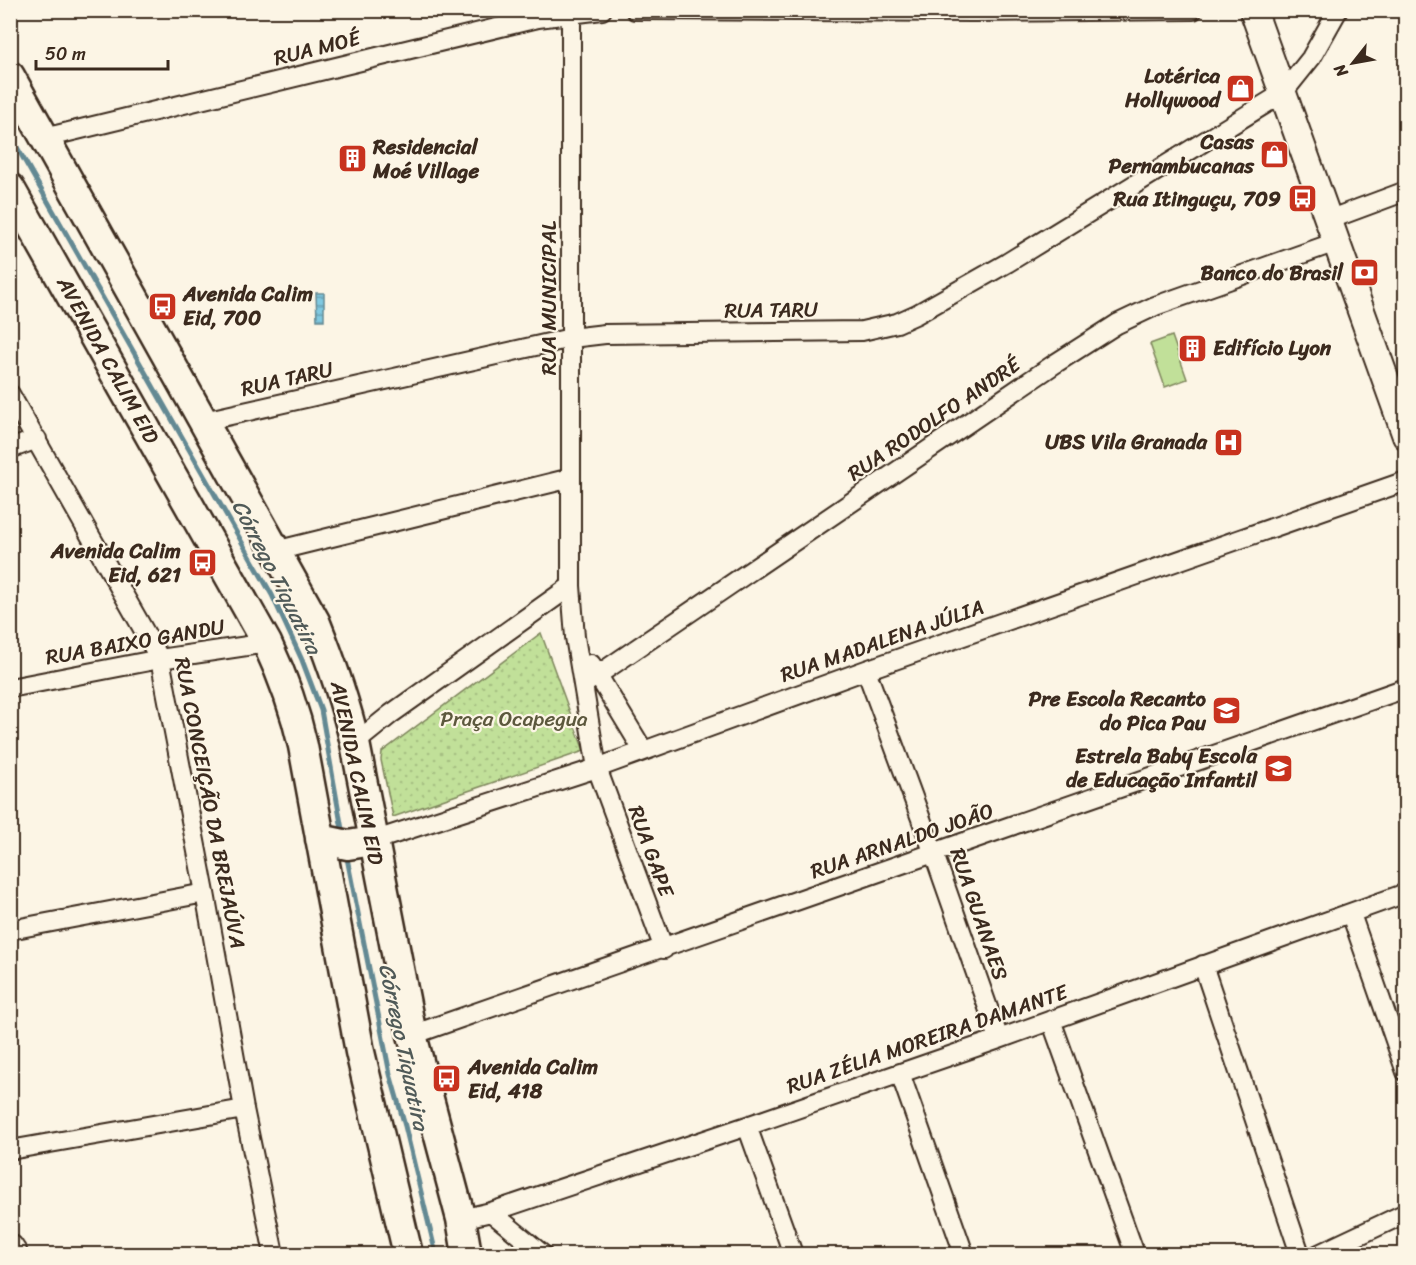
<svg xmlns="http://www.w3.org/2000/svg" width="1416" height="1265" font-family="Sriracha,sans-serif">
<defs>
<pattern id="grass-dots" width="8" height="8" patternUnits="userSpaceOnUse" patternTransform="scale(1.5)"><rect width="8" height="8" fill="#c1e099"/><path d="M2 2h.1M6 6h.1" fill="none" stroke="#a7c083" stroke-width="1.8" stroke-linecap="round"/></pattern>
<pattern id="water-rules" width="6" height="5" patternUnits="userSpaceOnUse" patternTransform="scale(1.5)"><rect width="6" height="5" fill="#80c9e1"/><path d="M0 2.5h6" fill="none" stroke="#6aa3b6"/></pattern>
</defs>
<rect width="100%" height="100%" fill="#fcf5e5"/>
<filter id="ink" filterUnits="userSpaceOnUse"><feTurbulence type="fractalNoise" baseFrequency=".0167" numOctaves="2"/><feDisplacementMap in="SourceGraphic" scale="12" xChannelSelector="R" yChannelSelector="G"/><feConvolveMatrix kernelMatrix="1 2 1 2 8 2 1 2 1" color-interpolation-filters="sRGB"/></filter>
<g filter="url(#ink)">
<!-- grass -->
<path fill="url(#grass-dots)" stroke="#7e855c" stroke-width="1.5" d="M541 633 584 751 393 817 381 760 382 752Z"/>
<!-- pitch -->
<path fill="#c1e099" stroke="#7e855c" stroke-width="1.5" d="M1172 336 1187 379 1165 387 1150 344Z"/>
<!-- water -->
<path fill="url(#water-rules)" stroke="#648993" stroke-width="1.5" d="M316 293H324V320H317Z"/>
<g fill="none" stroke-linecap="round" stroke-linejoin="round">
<!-- stream -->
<path stroke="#648993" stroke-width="5" d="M10 135 272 595 302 660 321 710 343 835
M346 853 390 1074 405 1126 436 1254"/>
<defs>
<path id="street" d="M571 10V586L575 637 597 768 664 949
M635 10 973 12 1193 10
M44 138 538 18 602 10
M1328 220 1406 191
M10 394 160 659 205 893 244 1109 274 1254
M204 421 571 338 605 334 862 331 897 323 917 314 1007 263 1283 93 1311 58 1338 10
M10 449 37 439
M275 551 571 478
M591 664 643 750
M866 670 934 854 999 1039
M583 685 1056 363 1117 324 1155 306 1336 242
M10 688 160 659 267 643
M355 743 391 714 571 586
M373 841 597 768 866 670 1406 481
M1351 914 1406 1072
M10 930 205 893
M1203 965 1300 1254
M1051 1020 1135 1254
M412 1035 1406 688
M900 1073 964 1254
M747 1126 793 1254
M10 1150 244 1109
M491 1212 542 1254
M461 1219 491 1212 747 1126 999 1039 1406 893
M1319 1254 1406 1213"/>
<path id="secondary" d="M1253 10 1406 436
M10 1248 14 1254"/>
<path id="primary" d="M10 76 315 621C331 661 345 700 355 743L412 1035 461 1219 467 1254
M10 188 267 643C283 677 295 710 303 746L360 1052 408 1254
M320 839 348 845 373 841"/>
</defs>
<!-- street casing -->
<use href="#street" stroke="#3b2a1e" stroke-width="22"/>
<!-- secondary casing -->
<use href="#secondary" stroke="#3b2a1e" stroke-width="30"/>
<!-- primary casing -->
<use href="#primary" stroke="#3b2a1e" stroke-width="33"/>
<!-- street -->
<use href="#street" stroke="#fcf5e5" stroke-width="18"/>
<!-- secondary -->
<use href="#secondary" stroke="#fcf5e5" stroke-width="26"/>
<!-- primary -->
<use href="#primary" stroke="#fcf5e5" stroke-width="28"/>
</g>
</g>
<!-- icons -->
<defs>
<symbol id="shop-square" viewBox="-11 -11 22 22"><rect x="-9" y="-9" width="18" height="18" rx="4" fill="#c8321e" stroke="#fcf5e5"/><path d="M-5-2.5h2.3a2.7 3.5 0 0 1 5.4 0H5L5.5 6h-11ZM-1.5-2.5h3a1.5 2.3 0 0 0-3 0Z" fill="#fff"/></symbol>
<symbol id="building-square" viewBox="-11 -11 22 22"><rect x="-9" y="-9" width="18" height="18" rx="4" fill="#c8321e" stroke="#fcf5e5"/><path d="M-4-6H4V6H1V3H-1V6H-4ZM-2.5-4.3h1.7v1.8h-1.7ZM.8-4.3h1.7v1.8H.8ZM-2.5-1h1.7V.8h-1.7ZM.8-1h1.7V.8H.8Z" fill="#fff"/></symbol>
<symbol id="bus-square" viewBox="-11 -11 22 22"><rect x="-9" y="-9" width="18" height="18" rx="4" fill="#c8321e" stroke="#fcf5e5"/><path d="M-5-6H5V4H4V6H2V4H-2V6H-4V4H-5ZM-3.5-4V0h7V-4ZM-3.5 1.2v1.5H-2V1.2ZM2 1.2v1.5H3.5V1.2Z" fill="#fff"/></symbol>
<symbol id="bank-square" viewBox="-11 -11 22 22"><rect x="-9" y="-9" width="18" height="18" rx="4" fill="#c8321e" stroke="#fcf5e5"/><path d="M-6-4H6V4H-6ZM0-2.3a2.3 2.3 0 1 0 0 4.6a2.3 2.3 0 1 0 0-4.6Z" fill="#fff"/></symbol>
<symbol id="hospital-square" viewBox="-11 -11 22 22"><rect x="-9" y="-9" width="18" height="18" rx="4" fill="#c8321e" stroke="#fcf5e5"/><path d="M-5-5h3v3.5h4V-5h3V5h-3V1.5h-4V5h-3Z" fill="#fff"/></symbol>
<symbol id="school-square" viewBox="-11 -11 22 22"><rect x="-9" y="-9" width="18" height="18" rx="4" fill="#c8321e" stroke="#fcf5e5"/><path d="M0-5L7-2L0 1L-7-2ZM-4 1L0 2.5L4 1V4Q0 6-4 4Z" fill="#fff"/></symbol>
</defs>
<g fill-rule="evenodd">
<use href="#shop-square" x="1224" y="72" width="33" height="33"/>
<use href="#shop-square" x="1258" y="138" width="33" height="33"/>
<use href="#building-square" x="336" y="142" width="33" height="33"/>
<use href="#bus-square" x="1286" y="182" width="33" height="33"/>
<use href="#bank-square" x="1348" y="256" width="33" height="33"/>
<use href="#bus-square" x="146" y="290" width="33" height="33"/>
<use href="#building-square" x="1176" y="332" width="33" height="33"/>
<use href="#hospital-square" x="1212" y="426" width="33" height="33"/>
<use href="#bus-square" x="186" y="546" width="33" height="33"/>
<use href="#school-square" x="1210" y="694" width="33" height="33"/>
<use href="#school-square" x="1262" y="752" width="33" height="33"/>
<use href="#bus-square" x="430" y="1062" width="33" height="33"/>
</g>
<g text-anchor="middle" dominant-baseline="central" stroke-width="4.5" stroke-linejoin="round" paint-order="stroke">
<!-- street labels -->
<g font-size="21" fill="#3b2a1e" stroke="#fcf5e5">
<text transform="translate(317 48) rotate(-14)">RUA MOÉ</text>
<text transform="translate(549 298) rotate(-90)">RUA MUNICIPAL</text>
<text transform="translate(771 310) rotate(-1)">RUA TARU</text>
<text transform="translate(108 360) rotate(61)">AVENIDA CALIM EID</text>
<text transform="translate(287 379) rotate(-13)">RUA TARU</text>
<text transform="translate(934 419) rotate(-34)">RUA RODOLFO ANDRÉ</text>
<text transform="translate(882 641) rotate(-19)">RUA MADALENA JÚLIA</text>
<text transform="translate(135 642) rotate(-10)">RUA BAIXO GANDU</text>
<text transform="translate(357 773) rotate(78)">AVENIDA CALIM EID</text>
<text transform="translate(210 803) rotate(79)">RUA CONCEIÇÃO DA BREJAÚVA</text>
<text transform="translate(902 841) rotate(-19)">RUA ARNALDO JOÃO</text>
<text transform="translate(651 851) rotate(70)">RUA GAPE</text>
<text transform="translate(979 914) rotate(71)">RUA GUANAES</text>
<text transform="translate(927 1039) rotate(-19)">RUA ZÉLIA MOREIRA DAMANTE</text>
</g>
<!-- poi labels -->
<g font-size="21" font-weight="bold" fill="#3b2a1e" stroke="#fcf5e5" text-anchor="end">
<text x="1220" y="76">Lotérica<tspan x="1220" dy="24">Hollywood</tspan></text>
<text x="1254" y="142">Casas<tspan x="1254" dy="24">Pernambucanas</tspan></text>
<text x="373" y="147" text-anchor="start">Residencial<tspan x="373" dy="24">Moé Village</tspan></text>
<text x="1281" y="199">Rua Itinguçu, 709</text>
<text x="1343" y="273">Banco do Brasil</text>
<text x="183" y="294" text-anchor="start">Avenida Calim<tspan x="183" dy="24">Eid, 700</tspan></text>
<text x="1213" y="348" text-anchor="start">Edifício Lyon</text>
<text x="1207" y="442">UBS Vila Granada</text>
<text x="181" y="551">Avenida Calim<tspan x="181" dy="24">Eid, 621</tspan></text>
<text x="1206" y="699">Pre Escola Recanto<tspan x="1206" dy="24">do Pica Pau</tspan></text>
<text x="1257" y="756">Estrela Baby Escola<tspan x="1257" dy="24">de Educação Infantil</tspan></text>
<text x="468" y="1067" text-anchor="start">Avenida Calim<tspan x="468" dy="24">Eid, 418</tspan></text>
</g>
<!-- park labels -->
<g font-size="21" fill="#5c583d" stroke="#fcf5e5">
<text x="514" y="719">Praça Ocapegua</text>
</g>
<!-- water labels -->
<g font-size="22" font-style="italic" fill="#505a58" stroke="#fcf5e5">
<text transform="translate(277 577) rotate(63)">Córrego Tiquatira</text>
<text transform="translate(404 1047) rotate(78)">Córrego Tiquatira</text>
</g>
</g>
<!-- margin -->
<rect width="1416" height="1265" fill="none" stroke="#fcf5e5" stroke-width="36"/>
<rect x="18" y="18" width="1380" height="1229" fill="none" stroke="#3b2a1e" stroke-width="2" filter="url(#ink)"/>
<!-- north arrow -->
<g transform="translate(1353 63) rotate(239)" stroke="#fcf5e5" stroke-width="4.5" paint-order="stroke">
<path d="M0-4.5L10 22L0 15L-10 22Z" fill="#3b2a1e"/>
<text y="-9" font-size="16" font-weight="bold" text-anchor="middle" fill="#3b2a1e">N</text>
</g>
<!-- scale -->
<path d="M36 60v9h132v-9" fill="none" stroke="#3b2a1e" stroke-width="3"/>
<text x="45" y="60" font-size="18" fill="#3b2a1e" stroke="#fcf5e5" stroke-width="4.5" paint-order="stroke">50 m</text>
</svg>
